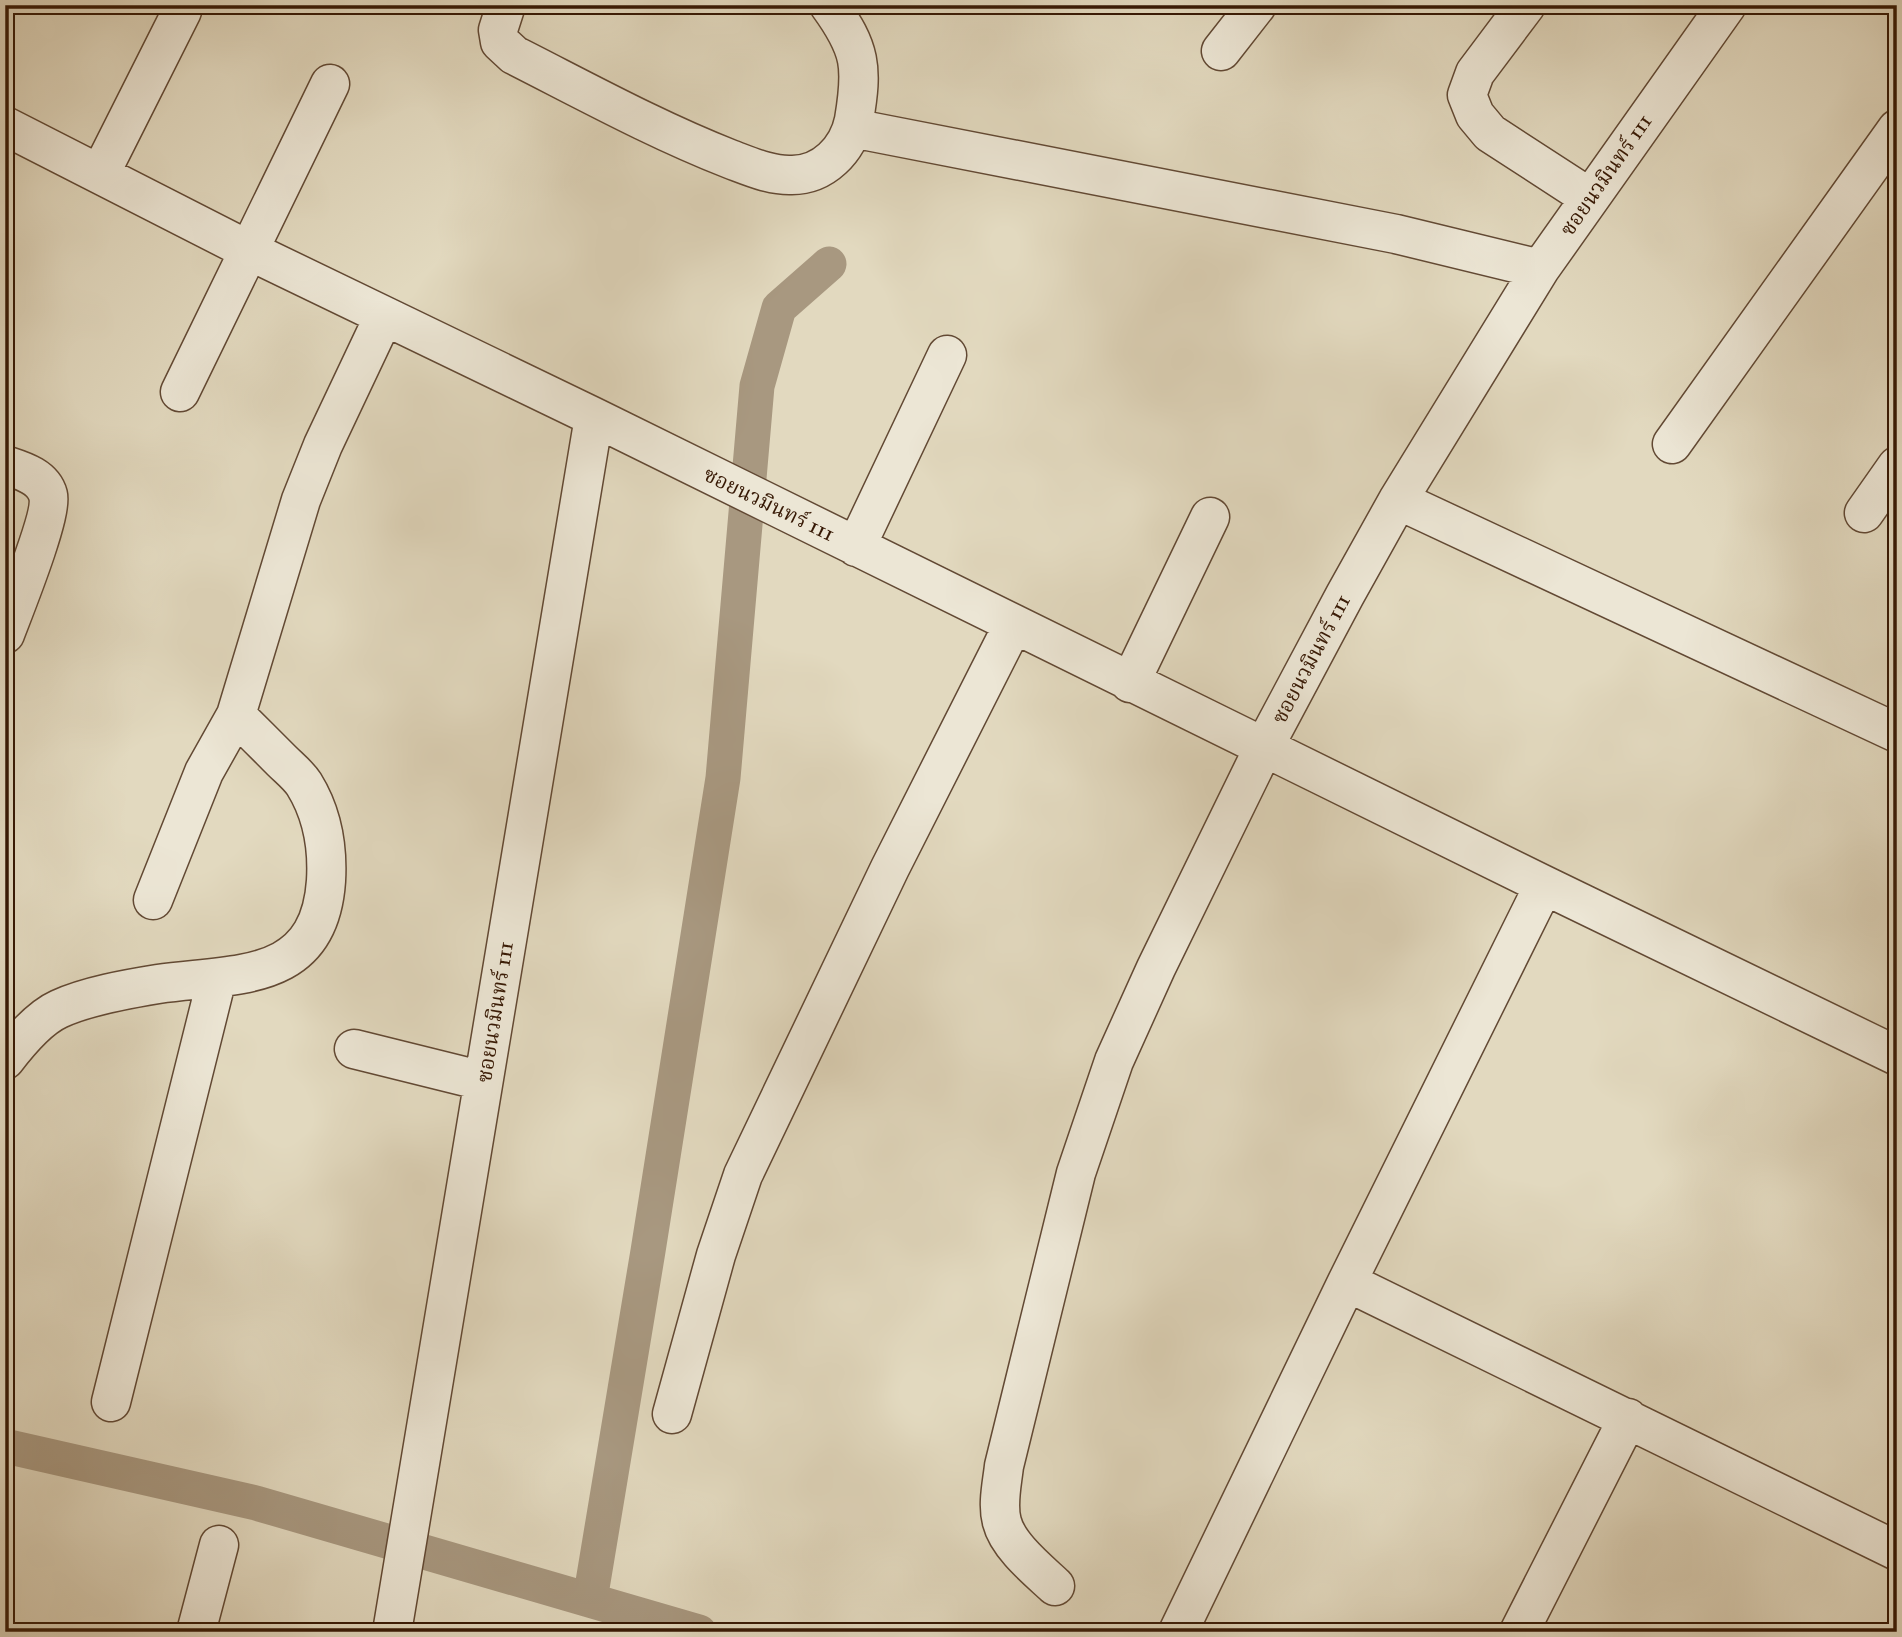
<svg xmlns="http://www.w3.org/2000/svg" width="1902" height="1637" font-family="'IM FELL Great Primer','Noto Serif Thai',serif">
<rect width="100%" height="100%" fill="#e2d9bf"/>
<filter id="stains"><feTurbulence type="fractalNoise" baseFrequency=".00286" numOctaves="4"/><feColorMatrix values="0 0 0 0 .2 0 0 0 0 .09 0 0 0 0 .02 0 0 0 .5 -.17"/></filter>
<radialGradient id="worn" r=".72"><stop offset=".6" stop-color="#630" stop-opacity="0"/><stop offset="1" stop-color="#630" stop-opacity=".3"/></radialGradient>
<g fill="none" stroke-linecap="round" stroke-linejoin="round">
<!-- canal -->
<path stroke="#a89880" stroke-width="35" d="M5 1446 256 1503 699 1632
M590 1600 648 1251 723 778 757 386 779 308 829 264"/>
<defs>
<path id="minor" d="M506 5 498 30 500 42 514 55C585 91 656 130 730 159 749 166 771 176 792 175 823 175 848 150 854 120 863 67 861 49 829 5
M1526 5 1475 73 1467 95 1475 115 1490 133 1590 198
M1221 51 1257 5
M5 126 248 250 594 417 1544 885 1897 1056
M852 128 1396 234 1540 269
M100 174 182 11
M180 392 330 84
M1672 444 1897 129
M5 465C20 470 43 476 48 495 53 514 14 610 5 634
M1398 500 1897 733
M1864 513 1897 466
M856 547 947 355
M1130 683 1210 517
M153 900 204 772 236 715 301 500 323 445 384 316
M354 1049 483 1081
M5 1060C18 1043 39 1018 59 1009 87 996 127 989 158 984 235 973 319 984 326 881 328 847 322 813 304 784 298 775 289 768 282 761 267 746 251 730 236 715
M1347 1282 1897 1551
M111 1402 217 978
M672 1414 716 1255 743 1175 890 868 1013 625
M1055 1586C1038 1570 1008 1546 1002 1522 997 1505 1002 1484 1004 1466L1076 1173 1114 1061 1156 968 1264 747 1345 595 1398 500 1540 269 1727 5
M196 1632 219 1545
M392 1632 594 417
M1178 1632 1347 1282 1544 885
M1519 1632 1628 1418"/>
</defs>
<!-- minor casing -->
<use href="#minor" stroke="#624934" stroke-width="41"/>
<!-- minor -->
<use href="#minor" stroke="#ece6d5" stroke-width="38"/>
</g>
<g text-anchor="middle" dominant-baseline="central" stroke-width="7" stroke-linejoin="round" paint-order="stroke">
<!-- street labels -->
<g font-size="21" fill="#371905" stroke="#ece6d5">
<text transform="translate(1606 175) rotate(-55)">ซอยนวมินทร์ 111</text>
<text transform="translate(769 504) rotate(26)">ซอยนวมินทร์ 111</text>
<text transform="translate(1311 659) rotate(-62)">ซอยนวมินทร์ 111</text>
<text transform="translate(495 1012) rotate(-81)">ซอยนวมินทร์ 111</text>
</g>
</g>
<!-- margin -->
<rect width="1902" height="1637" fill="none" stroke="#e2d9bf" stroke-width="28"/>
<rect x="7" y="7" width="1888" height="1623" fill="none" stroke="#371905" stroke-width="3.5"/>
<rect x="14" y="14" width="1874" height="1609" fill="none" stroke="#371905" stroke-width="2"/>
<rect width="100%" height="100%" filter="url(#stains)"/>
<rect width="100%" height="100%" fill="url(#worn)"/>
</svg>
